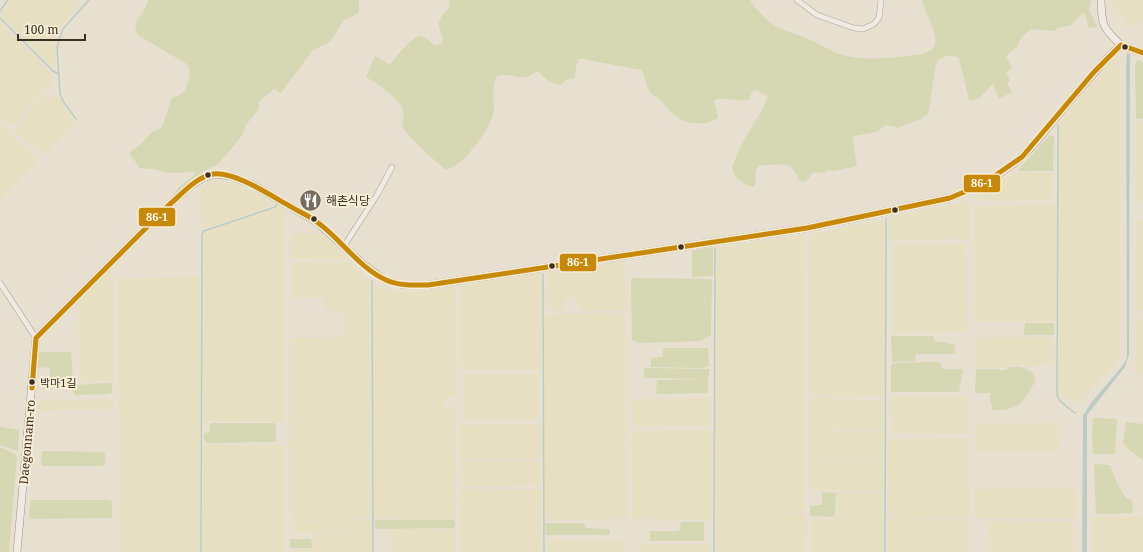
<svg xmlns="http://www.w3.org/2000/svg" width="1143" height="552" font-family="'Noto Serif','Noto Sans KR',serif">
<rect width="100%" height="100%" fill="#e7e0d1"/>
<!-- farmland -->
<path fill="#e6dfc2" d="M11 0H79L78 6 60 27 56 33 54 49 55 70 2 16V12Z
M1110 0H1142L1143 2V20L1133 27H1131Z
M0 22 41 62 54 77 51 83 13 125 10 126 0 116Z
M1117 57 1119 60V70L1120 353 1118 358 1113 366 1078 404 1059 392 1058 390V130L1059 125 1064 118 1109 64Z
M44 94 49 97 52 94 58 97 76 122 48 151 43 155 19 135 14 129Z
M1138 121H1143V201H1137L1136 198V124Z
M0 124 39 160 0 201Z
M1017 172 1053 173V199L977 200V194L995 185Z
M217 181 228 182 243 188 264 198 270 202 271 205 256 212 211 227 204 228 202 220V186L206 184Z
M969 200 970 237 968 239 892 240 889 239V219L890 217 937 208Z
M1054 205 1056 206V322H978L974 321V206Z
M278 206 284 209 285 214V421L283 422 204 421 203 384 204 234 211 230Z
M884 219V396H811L810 393 809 235Z
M1137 220H1143V310H1137L1136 309Z
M291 233 323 235 347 258V260L291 259 290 234Z
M804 234 805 510 803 512H721L806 513V540L747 541H804L805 542V552H717V543L718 541H716V512H718L716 510V248Z
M965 244 967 310 966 332 892 333 891 245Z
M624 261 626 300V308L624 310H581L577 299 568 298 565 299 563 310 546 309 547 273Z
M295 262 350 263 369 280 370 337 371 516 369 519 294 520 290 517V338L343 337V312L341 311 326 310 324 301 322 298 293 297 291 295V265Z
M109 271H111L113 275V378L112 380H109L84 382 82 380 80 373 78 327 79 301Z
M539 273 542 275V370H461L460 367 459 345 461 285Z
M200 277V552H118V280L119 278Z
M375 284 390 291 407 292H423L455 286 456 394 455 396 445 399 444 407 455 408V517L453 520 379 519H376L374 516 372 287 373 285Z
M601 313H624L626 315 627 518 606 520H546L545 518 544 315Z
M1137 320H1143V375L1137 374 1135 367 1136 355V322Z
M978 337H1053L1054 339V365L1014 366 1000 368 976 367 975 365V342L976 338Z
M465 374H538V419H463V377Z
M891 396 966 397 967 402V433H891L890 398Z
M710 398V426L635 427 633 426 632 403V400L634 399Z
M810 398H833L832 431H885V458H810Z
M109 399 113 401V409L39 411 38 408 39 402 41 401Z
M834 399 884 400 883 428 881 430 835 429 833 427Z
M1058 423 1059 449 1058 451H978L976 450V424Z
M542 424V459H461L460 458 459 427 461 425Z
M691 430 713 431 712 519 710 520 632 519V431Z
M967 438 969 439 970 446 969 517H889L888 439Z
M204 444 285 445V552H203V445Z
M811 459H884V490H810L809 461Z
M461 461H539L540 462V485L462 486Z
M1075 488 1077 490V515L1074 518H978L975 513 974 491 976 489Z
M464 489 541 490 542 552H461L460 492 461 490Z
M838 492H883V552H811V521L812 519H837Z
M1129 516 1135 517H1143V552H1091V517Z
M888 518 969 519V552H888Z
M371 520V532L294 533 293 521Z
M991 521 1073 522 1074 552H990L989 528Z
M391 529H454L456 552H390Z
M371 533V552H289V550L313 549V534Z
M547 540 625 541V552H548Z
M641 544H709L711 545V552H640L639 545Z"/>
<!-- green -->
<path fill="#d6d7b3" d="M148 0H359V10L357 14 344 20 331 41 312 51 281 93 274 89 259 102V109L245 126 244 132 238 141 218 164 204 171 173 197 178 188 195 174V172L169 173 152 169 140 168 129 153 140 145 152 132 162 127 172 98C175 96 178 96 181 94 188 90 193 69 187 64L139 36 136 32C132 19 147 12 148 0Z
M449 0H750C757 11 769 23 781 29 788 32 797 34 804 37 814 41 824 47 834 52 857 61 882 59 906 56 915 55 930 55 934 46 940 34 924 13 922 0H1091L1089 10 1098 27 1089 28 1085 14 1083 13 1070 26 1060 27 1054 31 1031 29 1021 38 1017 47 1006 56 1012 69 1006 72 1010 81 1007 83 1012 92 999 99 993 84C986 90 980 102 969 100L959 58C952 54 939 56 936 64L928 114 921 119 897 128 894 126 886 125 876 132 854 136 853 140 857 166 834 171 826 170V172L812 173C800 195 799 172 790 167 782 162 767 165 759 166L756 170 755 186 753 187C743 185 733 177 732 167L742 143 762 110 767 98V96L756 90 752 92 749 100C740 102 727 98 717 99L714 101 718 116V118C703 127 684 125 671 112 668 109 666 106 663 103 659 98 653 96 649 91 645 84 646 76 641 70L583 59H579L576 65 575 78 566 80 561 85C551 85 544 78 538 71 534 72 531 76 526 77 517 79 507 72 497 76 490 87 496 103 493 115 489 130 461 170 445 169 437 163 406 135 403 128 401 122 405 115 403 109 397 97 378 84 366 77L375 56 390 65C394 59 412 36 421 36 425 36 431 43 435 45L441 44 443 38C441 33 438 29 439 22 441 13 453 10 449 0Z
M1138 60 1143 62V119L1136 118 1135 64Z
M1050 135 1054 137 1053 171H1019V169Z
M713 248V276L692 277V251L712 247Z
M632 278 712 279 711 335 700 341 639 343 632 340 631 287Z
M1025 323H1053L1054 325V334L1052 335H1025L1024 334Z
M891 336H933L935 342H947L949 344H954L955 354H916L915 361 892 362Z
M665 348H708L709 366 703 368 651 367V358L663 357V349Z
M39 352H71L73 380 52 381 50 380V368L38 367Z
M940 362 942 369H961L963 370 959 392H891V366L893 363Z
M1011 367C1023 366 1040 370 1033 385 1030 392 1024 399 1020 404 1012 409 1002 411 993 410L990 400V391L989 393H976L975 392 976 369H1000L1001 371Z
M646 368 709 369V377L708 379 644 378V369Z
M708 379V393L656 394 657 380Z
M105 383H110L112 385V392L110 394 76 395 73 392V387L76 385Z
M1093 418 1117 419 1115 454H1093L1092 434Z
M1126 422 1143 424V460L1129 450 1123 442Z
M212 423H275L276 424V442L207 443 204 440V434L210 431V424Z
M0 427 19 430 18 451 0 445Z
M0 447 15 454 17 457 9 552H0Z
M44 451 104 452C106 455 106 463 103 466H43L41 464 42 452Z
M1095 464 1109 465 1110 466 1117 483 1126 498 1132 500 1133 513 1096 514 1094 467Z
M822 492 836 493 835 517 810 516V506L822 505Z
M32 500H110L112 502V517L111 518 30 519 29 517 30 501Z
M375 520H453L455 522V527L453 528 375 529Z
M681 522H704V541H650V531H679Z
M547 523H583L586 528 609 529 610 534 605 535H546L545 524Z
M290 539H311L312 548H290Z"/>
<!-- water -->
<path fill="#bcccc2" d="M1127 53 1130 54V57L1129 354 1125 367 1087 415V552H1082L1083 416 1091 403 1124 364 1127 357 1126 65Z"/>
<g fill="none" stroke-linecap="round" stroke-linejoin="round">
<!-- stream -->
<path stroke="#bcccc2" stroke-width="1.5" d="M0 11 8 0
M0 18 53 71 59 74
M76 119 63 101 60 94 57 48 60 37 63 29 89 0
M1058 125 1057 395C1059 403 1069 408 1075 413
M543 274 544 552
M372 281 373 552
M201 552 202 234 204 231 275 207 278 203
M714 552 715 248
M885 552 886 218"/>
<defs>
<path id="street" d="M797 0 817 15 854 28 863 29 874 24 879 18 881 0
M344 246 377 195 392 167
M0 283 36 338"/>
<path id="secondary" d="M1101 0C1102 26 1102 27 1121 45
M17 552 36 338 169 205 190 186 203 178 214 174 231 176 251 184 317 222 364 265 382 278 388 281 403 285H428L807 228 950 198C974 189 997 177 1017 161 1031 150 1042 134 1054 120 1075 95 1096 68 1121 45L1143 53"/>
</defs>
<!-- street casing -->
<use href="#street" stroke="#ada599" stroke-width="6"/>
<!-- secondary casing -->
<use href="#secondary" stroke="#9c958a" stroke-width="8"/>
<!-- street -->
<use href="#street" stroke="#efebe3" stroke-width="5"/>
<!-- secondary -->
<use href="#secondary" stroke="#efebe3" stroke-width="7"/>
<defs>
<path id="bus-1" d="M32 388 36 338 169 205C182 194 196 177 213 174 234 171 270 195 288 205 297 211 308 215 317 222 341 239 359 268 386 280 399 286 414 285 428 285L807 228 950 198 976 187 993 177 1022 157 1094 72 1121 45 1143 53"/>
</defs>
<!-- bus-1 casing -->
<use href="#bus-1" stroke="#f7eed8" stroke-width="8"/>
<!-- bus-1 -->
<use href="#bus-1" stroke="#c88808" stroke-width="5"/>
</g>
<!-- icons -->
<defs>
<symbol id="restaurant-disc" viewBox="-11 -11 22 22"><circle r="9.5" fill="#786c5e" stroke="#f7eed8"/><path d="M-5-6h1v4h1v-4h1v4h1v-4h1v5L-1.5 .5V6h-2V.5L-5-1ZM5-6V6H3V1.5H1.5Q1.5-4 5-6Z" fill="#fff"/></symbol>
</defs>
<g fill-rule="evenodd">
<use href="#restaurant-disc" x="298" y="188" width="25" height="25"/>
</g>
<!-- markers -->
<g fill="#3d2e20" stroke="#f7eed8" stroke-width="1.5">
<circle cx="1125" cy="47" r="3.5"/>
<circle cx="208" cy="175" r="3.5"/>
<circle cx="895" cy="210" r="3.5"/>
<circle cx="314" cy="219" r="3.5"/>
<circle cx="681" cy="247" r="3.5"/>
<circle cx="552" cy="266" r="3.5"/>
<circle cx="32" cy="382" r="3.5"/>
</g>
<g text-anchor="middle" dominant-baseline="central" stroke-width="4" stroke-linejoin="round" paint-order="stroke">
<!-- bus labels -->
<g font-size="11" fill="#3d2e20" stroke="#f7eed8" text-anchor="start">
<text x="40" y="382">박마1길</text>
</g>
<!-- poi labels -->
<g font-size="12" fill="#3d2e20" stroke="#f7eed8" text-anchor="start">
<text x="326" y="200">해촌식당</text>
</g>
<!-- street labels -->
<g font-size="12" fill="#3d2e20" stroke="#f7eed8">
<text transform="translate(27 442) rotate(-85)">Daegonnam-ro</text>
</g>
</g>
<g stroke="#f7eed8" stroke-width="1.5">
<rect x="963" y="174" width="38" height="19" rx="4" fill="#c88808"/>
<rect x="138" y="207" width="38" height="20" rx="4" fill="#c88808"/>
<rect x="559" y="253" width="38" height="19" rx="4" fill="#c88808"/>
</g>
<g font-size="11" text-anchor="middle" font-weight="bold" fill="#fff">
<text x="982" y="187">86-1</text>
<text x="157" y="221">86-1</text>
<text x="578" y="266">86-1</text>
</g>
<!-- scale -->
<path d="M18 34v6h67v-6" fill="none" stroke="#3d2e20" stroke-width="2"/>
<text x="24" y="34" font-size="12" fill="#3d2e20" stroke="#f7eed8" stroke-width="3" paint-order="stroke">100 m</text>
</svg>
